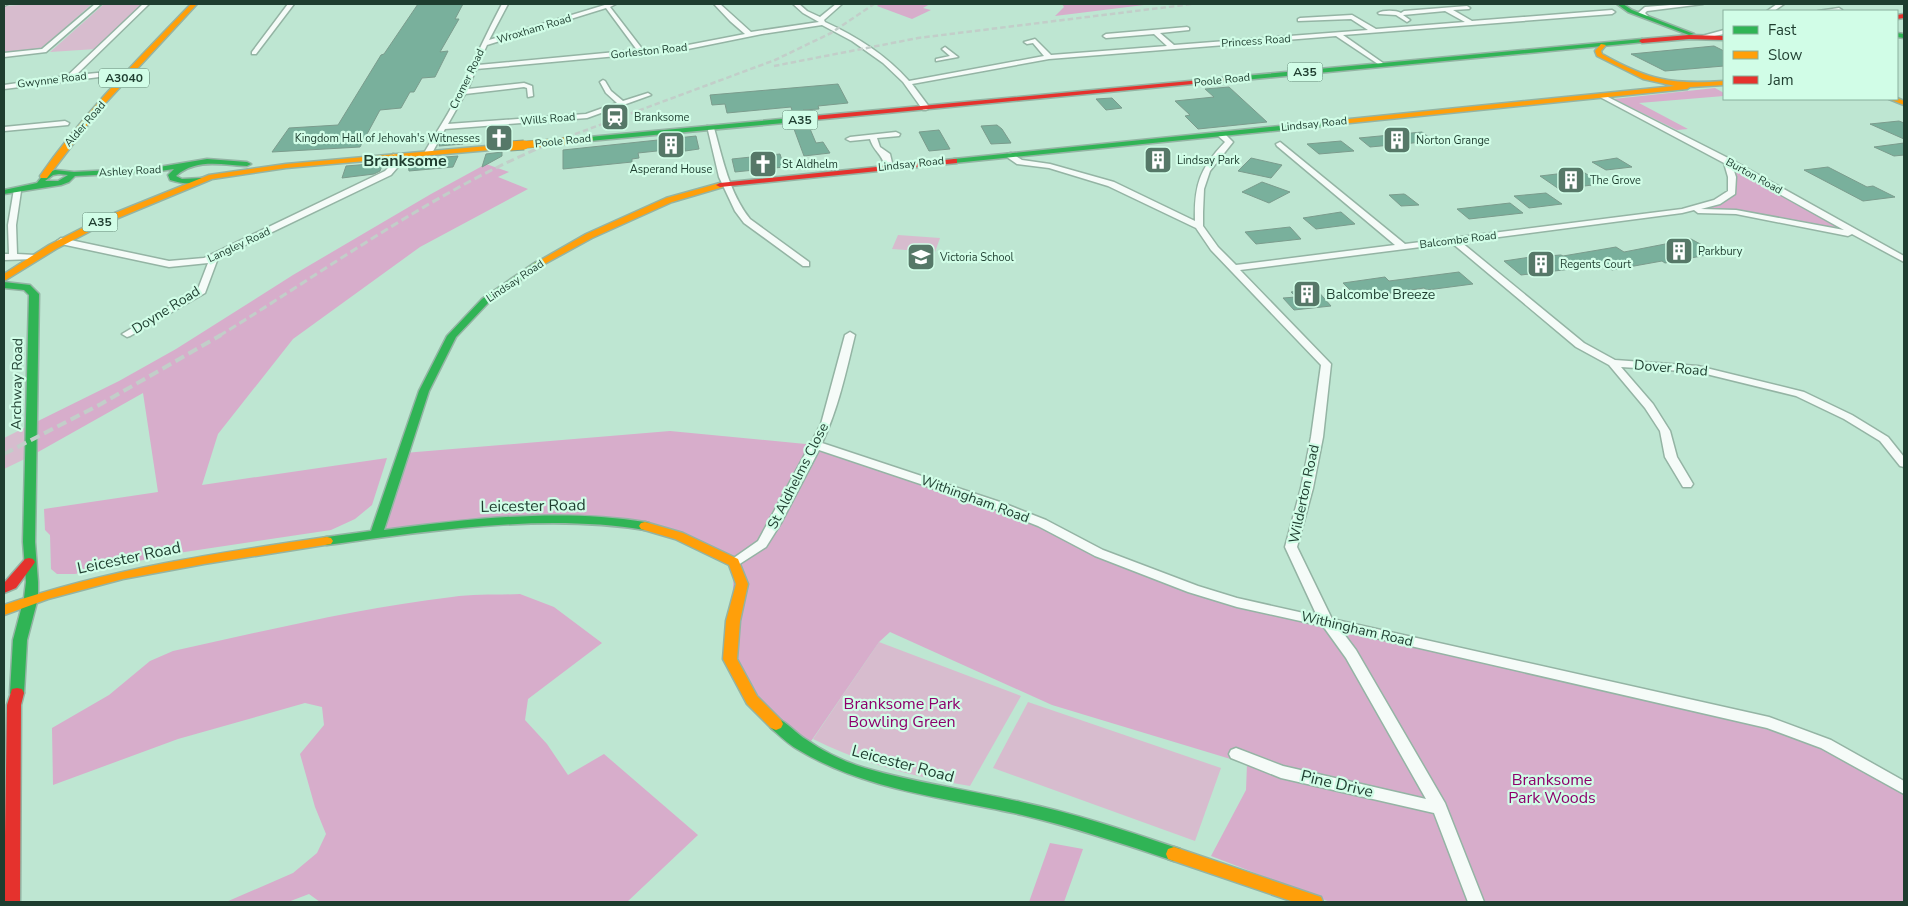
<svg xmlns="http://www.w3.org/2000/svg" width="1908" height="906" font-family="'Nunito Sans',sans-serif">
<rect width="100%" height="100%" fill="#bee6d2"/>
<!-- green -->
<path fill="#d7bcce" d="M35 4H92L41 49 4 53V6Z
M104 4H144L96 49 50 52Z
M898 235 940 238 935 252 892 249Z
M32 424 31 456 4 469V438Z
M879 642 1021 696 970 786C915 777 863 764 813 739Z
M1028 702 1221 768 1195 841 993 768Z"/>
<!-- forest -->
<path fill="#d7adcb" d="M879 4H930L923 8 931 10 912 19 877 6Z
M1062 4H1152L1055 16 1064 7Z
M1715 88 1724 93V96L1639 103 1688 129 1677 130 1614 99Z
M1727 161 1858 235 1736 212 1684 211 1717 202 1732 192Z
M486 164 509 172 498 177 528 189 420 247 293 339 218 434 202 485 387 458 372 505 355 519 331 530 178 553 75 574H57L51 569 50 535 45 530 44 509 158 492 143 393 31 456 32 424 119 381 176 349 293 275 431 194Z
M670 431 816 445 999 506 1099 553 1193 589 1769 723 1897 783 1904 788V902H1330L1211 856 1246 790 1247 764 1052 705 890 632 879 642 807 747 782 730 730 659 734 563 683 537 568 519 376 534 404 453Z
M520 594 554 607 602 643 528 699 525 720 547 744 568 775 604 754 698 835 627 902H320L309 894 288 902H226L293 873 317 853 326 834 315 807 300 754 324 725 322 707 305 703 178 739 53 785 52 728 109 695 150 661 173 651C265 631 358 608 452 597 474 594 498 595 520 594Z
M1050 843 1083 849 1064 902H1029Z"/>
<!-- building -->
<path fill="#79b09c" stroke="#7b9c8d" d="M418 4H463L455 19H459L440 52 448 51 435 77 422 78 414 92H410L401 108 380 110 360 147 272 152 289 128 338 125 381 55 384 54Z
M1714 46 1724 51V66L1665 71 1631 54Z
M838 84 848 103 818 106 819 109 803 110 804 113 793 114 791 107 727 113 725 104 712 105 710 95Z
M1229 87 1267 122 1198 129 1185 116 1190 115 1175 101 1214 97 1205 89Z
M1112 98 1122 108 1106 110 1096 99Z
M1899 121 1904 123V139L1870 124Z
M808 124 816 143 823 142 830 153 804 156 794 129 798 125Z
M997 125 1002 129 1011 143 991 144 981 126Z
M939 130 950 149 929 151 919 132Z
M509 132 508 136 502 141 490 142 493 133Z
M1422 132 1434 141 1370 147 1359 138Z
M696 136 699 149 685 151V148L638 153 639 158 632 159V162L563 169V150Z
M465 137 463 144 439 146 442 139Z
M1341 141 1354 151 1319 154 1307 144Z
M1904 143V155L1894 156 1874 147Z
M502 152V156L482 167 486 154Z
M780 154 784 167 735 172 732 159Z
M458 156 453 167 409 171 408 164 433 158Z
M1251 158 1282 165 1271 178 1238 171Z
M1617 158 1632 167 1606 170 1592 162Z
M383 163 380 171 374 174 342 178 346 166Z
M1828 167 1867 187 1873 186 1895 197 1863 201 1804 170Z
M1582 171 1601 184 1559 189 1540 176Z
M1262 182 1290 192 1269 203 1242 192Z
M1546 193 1562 204 1529 208 1514 196Z
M1404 194 1406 195 1419 205 1401 206 1389 195Z
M1510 203 1523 213 1469 219 1457 209Z
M1341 212 1355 224 1316 229 1303 218Z
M1290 227 1301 239 1256 244 1245 232Z
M1691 239 1717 253 1665 263 1662 261 1612 270 1605 265 1521 275 1504 261 1544 255 1546 256 1561 255 1563 256 1616 247 1624 252Z
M1459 272 1473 284 1427 290 1424 288 1358 298 1343 283 1385 277 1389 281Z
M1316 289 1331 306 1294 310 1283 298 1296 297 1291 292Z"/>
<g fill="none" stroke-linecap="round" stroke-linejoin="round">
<defs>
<path id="street" d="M4 4H8L4 6Z
M95 4H101L46 52 4 57V53L42 49Z
M143 4H149L76 75 129 70 132 72 131 73 4 89V85L67 76Z
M288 4H294L256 54H252V52Z
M502 4H508L489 40 608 4H616L610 7 643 50 683 46 745 34 730 21 714 4H720L751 32 819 22 803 13 793 4H799L807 11 820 17 836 4H842L824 20 825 22C856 36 886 55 909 81L1044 56 1033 43 1027 44 1024 42 1035 39 1051 55 1167 46 1154 34 1106 38 1103 36 1106 34 1187 27 1189 28V30L1160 33 1174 45 1368 30 1351 19 1298 21V19L1300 18 1352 15 1376 29 1465 22 1445 11 1403 15 1410 20 1407 22 1396 15 1379 14 1378 13C1383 10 1396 10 1401 13L1404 11 1467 6 1470 8 1469 9 1453 10 1472 21 1612 10 1615 12 1612 14 1343 35 1383 63 1384 64 1381 66 1336 36 1049 59 912 84 930 108 926 110H923L903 82 883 63 852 41 822 25 762 34 683 50 476 69 468 89 524 83 532 86 533 96 528 97 527 88 524 87 465 94 448 124 586 114 617 103 606 93 600 82 603 80 605 81 611 91 623 101 648 93 651 95 587 118 445 129 431 155H425L424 153C436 132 450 113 460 90 474 61 487 32 502 4ZM606 8 637 50 478 65 487 45Z
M1683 4H1703L1647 11 1645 13 1648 16 1645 18 1638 13 1645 7Z
M1777 4H1784L1774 11H1767Z
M1839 8 1842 10 1841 11H1818Z
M1724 30V34L1705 38 1702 36Z
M945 47 958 57 936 61V59L950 56 942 49Z
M1602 94 1730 159 1904 256V262L1852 234 1848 236 1736 214 1698 213 1694 210 1682 213 1461 242 1584 343 1615 360 1698 366 1804 392 1852 415 1888 437 1904 457V467L1900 466 1880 441 1844 419 1796 396 1698 372 1621 367 1653 404 1670 431 1677 457 1693 484 1691 487H1683L1665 457 1660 431 1645 408 1609 365 1576 347 1452 243 1240 270 1331 364 1323 437 1313 488 1297 547 1332 619 1769 717 1831 740 1904 781V794L1821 748 1767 728 1341 630 1356 650 1445 803 1484 902H1468L1434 813 1281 778 1231 758 1229 754 1231 750 1236 748 1283 766 1426 799 1346 658 1323 626 1237 607 1188 592 1095 556 1038 526 995 509 819 450 781 523 766 547 738 565H730L728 562 758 541 810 445 821 424 845 335 850 332 855 335C846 372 838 409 822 443L1003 503 1046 520 1103 550 1198 586 1237 598 1317 616 1285 547 1301 488 1311 437 1321 365 1211 250 1196 228 1108 186 1049 168 1017 164 1004 155 1011 153 1022 160 1050 164 1114 182 1195 221C1194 185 1200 168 1225 142L1216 134 1223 132 1233 142 1210 171 1204 189 1203 212V226L1218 247 1236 265 1395 245 1277 146 1276 144 1280 142 1405 244 1682 209 1714 200 1728 191V177L1724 163 1600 97 1599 96ZM1733 168 1844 230 1736 210 1701 209 1720 204 1735 194 1736 177Z
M65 121 69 123 68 125 4 131V127Z
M707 126 714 128C723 160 729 192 750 219L809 262V266H803L744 223 735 211 719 177Z
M896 132 900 134 899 136 877 138 880 147 890 154 893 167 889 169 885 167C882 153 874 152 870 139L850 141 846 139 850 137Z
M393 154 400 156 397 168 391 175 218 258 205 293 130 336 127 337 122 334 198 289 208 263 169 267 61 244 57 241 61 238 169 261 204 258 385 171 389 167Z
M14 189 21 191 16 225 17 254 35 255V259L4 260V254H9L8 225Z"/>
<path id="fast" d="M1617 4H1623L1632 10 1694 34 1689 35 1628 12Z
M1897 33 1904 34V38L1897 37Z
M1642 39 1645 41 1644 42 1233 81 1230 79 1233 77Z
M803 117H806V121L589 141 585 139 589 137Z
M1330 121H1333V125L954 163 950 161 954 159Z
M207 159 247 162 251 164 247 166C222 165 196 158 176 176L182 179 202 178 203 180C194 186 180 183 170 180L168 175 174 169 153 172 75 176 69 182 61 185 4 194V190L37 183 44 174 55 170 74 172 153 168ZM59 174 68 175 58 181H45L53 175Z
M536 262 540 265 539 267 488 303 456 337 429 391 384 530C469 519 559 508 645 522L649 523 651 526 649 529 645 530C543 513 429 531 327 545L323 544 321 541 323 538 327 537 371 531 419 391 447 336 482 299Z
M4 282 30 285 39 294 35 542 38 582V598L27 640 24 693 22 697 17 698 12 697 10 693 13 640 24 598 26 582 23 542 29 295 24 290 4 288Z
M776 718C788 722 796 734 807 740 824 752 845 762 865 768 916 783 969 790 1021 802 1073 813 1124 830 1174 847L1180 849 1182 854 1180 859 1174 861C1124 844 1073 827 1022 815 945 797 866 791 797 749 788 744 779 735 771 728L769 724 771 720Z"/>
<path id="slow" d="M191 4H197L99 110 47 178H41L40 176C84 113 138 59 191 4Z
M1601 44 1606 45 1601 51 1602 54C1648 80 1672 85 1724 81V85L1690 87 1687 89 1330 125 1326 123 1330 121 1675 86 1643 79 1597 56 1595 51Z
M1897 98 1904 101V105L1889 99Z
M510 144 514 146 513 148 286 168 212 179 106 223 56 249 4 281V274L49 245 100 219 209 175 286 164Z
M720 183 724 185 723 187 672 202 592 238 539 267H533L532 265 586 234 666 198Z
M645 522 683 533 738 559 748 584 740 621 737 659 757 696 781 720 783 724 781 728 776 730 771 728 747 704 723 659 726 621 736 584 729 565 675 539 641 529 639 526 641 523Z
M327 537 331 538 333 541 331 544 204 564 123 579 48 599 4 615V605C109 569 217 553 327 537Z
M1174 847 1315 895 1321 897 1323 902H1294L1168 859 1166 854 1168 849Z"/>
<path id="jam" d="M1904 14V18L1897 19V15Z
M1689 35 1724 36V40L1689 39 1642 43 1639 41 1642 39Z
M1233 77 1235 78V80L803 121 799 119 803 117Z
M954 159H957V163L720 187 716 185 720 183Z
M29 558 33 559 35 562 33 565 16 588 4 593V583L25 559Z
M17 688 22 689 24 693 21 705 20 902H4L7 705 12 689Z"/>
</defs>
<!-- street casing -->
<use href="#street" stroke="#94b4a4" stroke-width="3"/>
<!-- fast casing -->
<use href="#fast" stroke="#94b4a4" stroke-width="3"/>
<!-- slow casing -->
<use href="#slow" stroke="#94b4a4" stroke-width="3"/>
<!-- jam casing -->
<use href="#jam" stroke="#94b4a4" stroke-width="3"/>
<!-- street -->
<use href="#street" fill="#f5fbf8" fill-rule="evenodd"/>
<!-- fast -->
<use href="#fast" fill="#30b455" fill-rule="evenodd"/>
<!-- slow -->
<use href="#slow" fill="#ff9f0a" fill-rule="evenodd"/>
<!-- jam -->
<use href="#jam" fill="#e5322d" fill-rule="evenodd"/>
<!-- rail-far2 -->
<path stroke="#c2cec9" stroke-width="2.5" stroke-dasharray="5.5 3" stroke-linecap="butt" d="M774 66 918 38 1192 4
M543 146 775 60 831 33 874 4"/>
<!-- rail-far1 -->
<path stroke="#c2cec9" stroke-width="3" stroke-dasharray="8 4" stroke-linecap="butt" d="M219 336C327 270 429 194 546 145"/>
<!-- rail -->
<path stroke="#c2cec9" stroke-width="4" stroke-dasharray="10 5" stroke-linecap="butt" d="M4 454 101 404 221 335"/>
<defs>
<path id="slow-bridge-far1" d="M510 146 589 139"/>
<path id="slow-bridge" d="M510 146 524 145"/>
</defs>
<!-- slow-bridge-far1 casing -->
<use href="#slow-bridge-far1" stroke="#85a294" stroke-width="8" stroke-linecap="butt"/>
<!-- slow-bridge casing -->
<use href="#slow-bridge" stroke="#85a294" stroke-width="11" stroke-linecap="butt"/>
<!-- slow-bridge-far1 -->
<use href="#slow-bridge-far1" stroke="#ff9f0a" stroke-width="7"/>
<!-- slow-bridge -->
<use href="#slow-bridge" stroke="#ff9f0a" stroke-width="9"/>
</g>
<!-- icons -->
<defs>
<symbol id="station-square" viewBox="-11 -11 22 22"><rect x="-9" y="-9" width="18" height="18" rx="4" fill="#567868" stroke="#d1fde7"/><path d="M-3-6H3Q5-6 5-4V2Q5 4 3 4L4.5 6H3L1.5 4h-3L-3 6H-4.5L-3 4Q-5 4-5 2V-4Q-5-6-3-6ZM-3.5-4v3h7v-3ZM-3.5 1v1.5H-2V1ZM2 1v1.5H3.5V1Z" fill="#fff"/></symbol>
<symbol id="church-square" viewBox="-11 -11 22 22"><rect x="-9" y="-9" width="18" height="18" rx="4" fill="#567868" stroke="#d1fde7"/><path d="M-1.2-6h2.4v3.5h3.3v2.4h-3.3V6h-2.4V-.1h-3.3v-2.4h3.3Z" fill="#fff"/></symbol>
<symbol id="building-square" viewBox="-11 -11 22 22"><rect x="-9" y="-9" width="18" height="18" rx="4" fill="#567868" stroke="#d1fde7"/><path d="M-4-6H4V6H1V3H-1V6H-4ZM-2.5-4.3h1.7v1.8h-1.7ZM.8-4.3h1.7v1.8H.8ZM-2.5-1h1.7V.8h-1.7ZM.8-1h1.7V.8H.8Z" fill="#fff"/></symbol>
<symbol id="school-square" viewBox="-11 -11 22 22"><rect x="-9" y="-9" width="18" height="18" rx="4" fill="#567868" stroke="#d1fde7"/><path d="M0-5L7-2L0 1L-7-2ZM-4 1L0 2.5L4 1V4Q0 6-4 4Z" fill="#fff"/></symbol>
</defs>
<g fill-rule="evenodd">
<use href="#station-square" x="599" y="101" width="32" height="32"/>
<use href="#church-square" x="483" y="122" width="32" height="32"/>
<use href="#building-square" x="1381" y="124" width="32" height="32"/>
<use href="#building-square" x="655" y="129" width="32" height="32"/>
<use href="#building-square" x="1142" y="144" width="32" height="32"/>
<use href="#church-square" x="747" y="148" width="32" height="32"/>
<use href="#building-square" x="1555" y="164" width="32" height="32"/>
<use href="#building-square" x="1663" y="235" width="32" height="32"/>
<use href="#school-square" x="905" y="241" width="32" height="32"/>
<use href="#building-square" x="1525" y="248" width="32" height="32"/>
<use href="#building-square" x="1291" y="278" width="32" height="32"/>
</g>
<g text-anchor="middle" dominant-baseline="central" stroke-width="4.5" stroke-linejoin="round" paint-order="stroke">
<!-- far-street labels -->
<g font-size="11" fill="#1e3d2f" stroke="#d1fde7">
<text transform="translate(534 29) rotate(-17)">Wroxham Road</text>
<text transform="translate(1256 41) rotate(-4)">Princess Road</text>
<text transform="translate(649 51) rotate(-6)">Gorleston Road</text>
<text transform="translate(467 79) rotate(-64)">Cromer Road</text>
<text transform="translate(52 80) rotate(-7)">Gwynne Road</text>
<text transform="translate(1222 80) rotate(-6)">Poole Road</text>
<text transform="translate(548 119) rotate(-5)">Wills Road</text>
<text transform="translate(85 124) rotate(-49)">Alder Road</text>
<text transform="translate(1314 124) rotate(-6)">Lindsay Road</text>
<text transform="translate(563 141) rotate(-6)">Poole Road</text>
<text transform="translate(911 164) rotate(-6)">Lindsay Road</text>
<text transform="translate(130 171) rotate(-3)">Ashley Road</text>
<text transform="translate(1754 176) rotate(29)">Burton Road</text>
<text transform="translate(1458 240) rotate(-7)">Balcombe Road</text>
<text transform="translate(239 245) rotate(-25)">Langley Road</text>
<text transform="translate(515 281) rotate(-34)">Lindsay Road</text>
</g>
<!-- far-poi labels -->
<g font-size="11" fill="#1e3d2f" stroke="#d1fde7" text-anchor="start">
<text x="634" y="117">Branksome</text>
<text x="480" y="138" text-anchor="end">Kingdom Hall of Jehovah's Witnesses</text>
<text x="1416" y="140">Norton Grange</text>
<text x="1177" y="160">Lindsay Park</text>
<text x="782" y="164">St Aldhelm</text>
<text x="671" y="169" text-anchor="middle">Asperand House</text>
<text x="1590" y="180">The Grove</text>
<text x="1698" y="251">Parkbury</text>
<text x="940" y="257">Victoria School</text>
<text x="1560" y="264">Regents Court</text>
</g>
<!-- shield labels -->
<g fill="#d1fde7" stroke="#547766" stroke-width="1">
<rect x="1287.5" y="62.5" width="35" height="19" rx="4"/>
<rect x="99" y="68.5" width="50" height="19" rx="4"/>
<rect x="782.5" y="110.5" width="35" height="19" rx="4"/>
<rect x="82.5" y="212.5" width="35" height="19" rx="4"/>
</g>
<g font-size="12" font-weight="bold" fill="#1e3d2f">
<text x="1305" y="72">A35</text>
<text x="124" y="78">A3040</text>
<text x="800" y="120">A35</text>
<text x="100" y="222">A35</text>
</g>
<!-- poi labels -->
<g font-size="14" fill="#1e3d2f" stroke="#d1fde7" text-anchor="start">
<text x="1326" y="294">Balcombe Breeze</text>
</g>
<!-- street labels -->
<g font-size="14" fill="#1e3d2f" stroke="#d1fde7">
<text transform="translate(166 310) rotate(-32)">Doyne Road</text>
<text transform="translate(1671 368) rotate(5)">Dover Road</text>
<text transform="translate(17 384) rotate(-89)">Archway Road</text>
<text transform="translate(798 476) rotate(-63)">St Aldhelms Close</text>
<text transform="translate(1304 494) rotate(-78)">Wilderton Road</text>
<text transform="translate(975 499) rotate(20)">Withingham Road</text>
<text transform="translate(1357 629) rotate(13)">Withingham Road</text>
</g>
<!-- far-district labels -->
<g font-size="16" font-weight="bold" fill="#1e3d2f" stroke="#d1fde7">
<text x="405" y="161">Branksome</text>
</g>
<!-- near-street labels -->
<g font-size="16" fill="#1e3d2f" stroke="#d1fde7">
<text transform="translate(533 506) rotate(-1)">Leicester Road</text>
<text transform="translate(129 558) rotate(-12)">Leicester Road</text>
<text transform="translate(903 764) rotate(15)">Leicester Road</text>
<text transform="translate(1337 784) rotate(13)">Pine Drive</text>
</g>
<!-- near-park labels -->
<g font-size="16" fill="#8e006c" stroke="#d1fde7">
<text x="902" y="704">Branksome Park<tspan x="902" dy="18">Bowling Green</tspan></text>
<text x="1552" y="780">Branksome<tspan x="1552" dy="18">Park Woods</tspan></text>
</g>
</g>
<!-- border -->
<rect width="1908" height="906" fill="none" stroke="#1e3d2f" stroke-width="10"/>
<!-- legend -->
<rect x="1723" y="10" width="175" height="90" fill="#d1fde7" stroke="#89b09d"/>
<rect x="1733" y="26" width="25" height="8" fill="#30b455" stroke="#89b09d"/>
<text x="1768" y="35" font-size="15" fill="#1e3d2f">Fast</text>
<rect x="1733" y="51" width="25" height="8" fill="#ff9f0a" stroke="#89b09d"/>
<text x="1768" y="60" font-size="15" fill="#1e3d2f">Slow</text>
<rect x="1733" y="76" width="25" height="8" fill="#e5322d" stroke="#89b09d"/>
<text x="1768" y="85" font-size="15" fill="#1e3d2f">Jam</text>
</svg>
